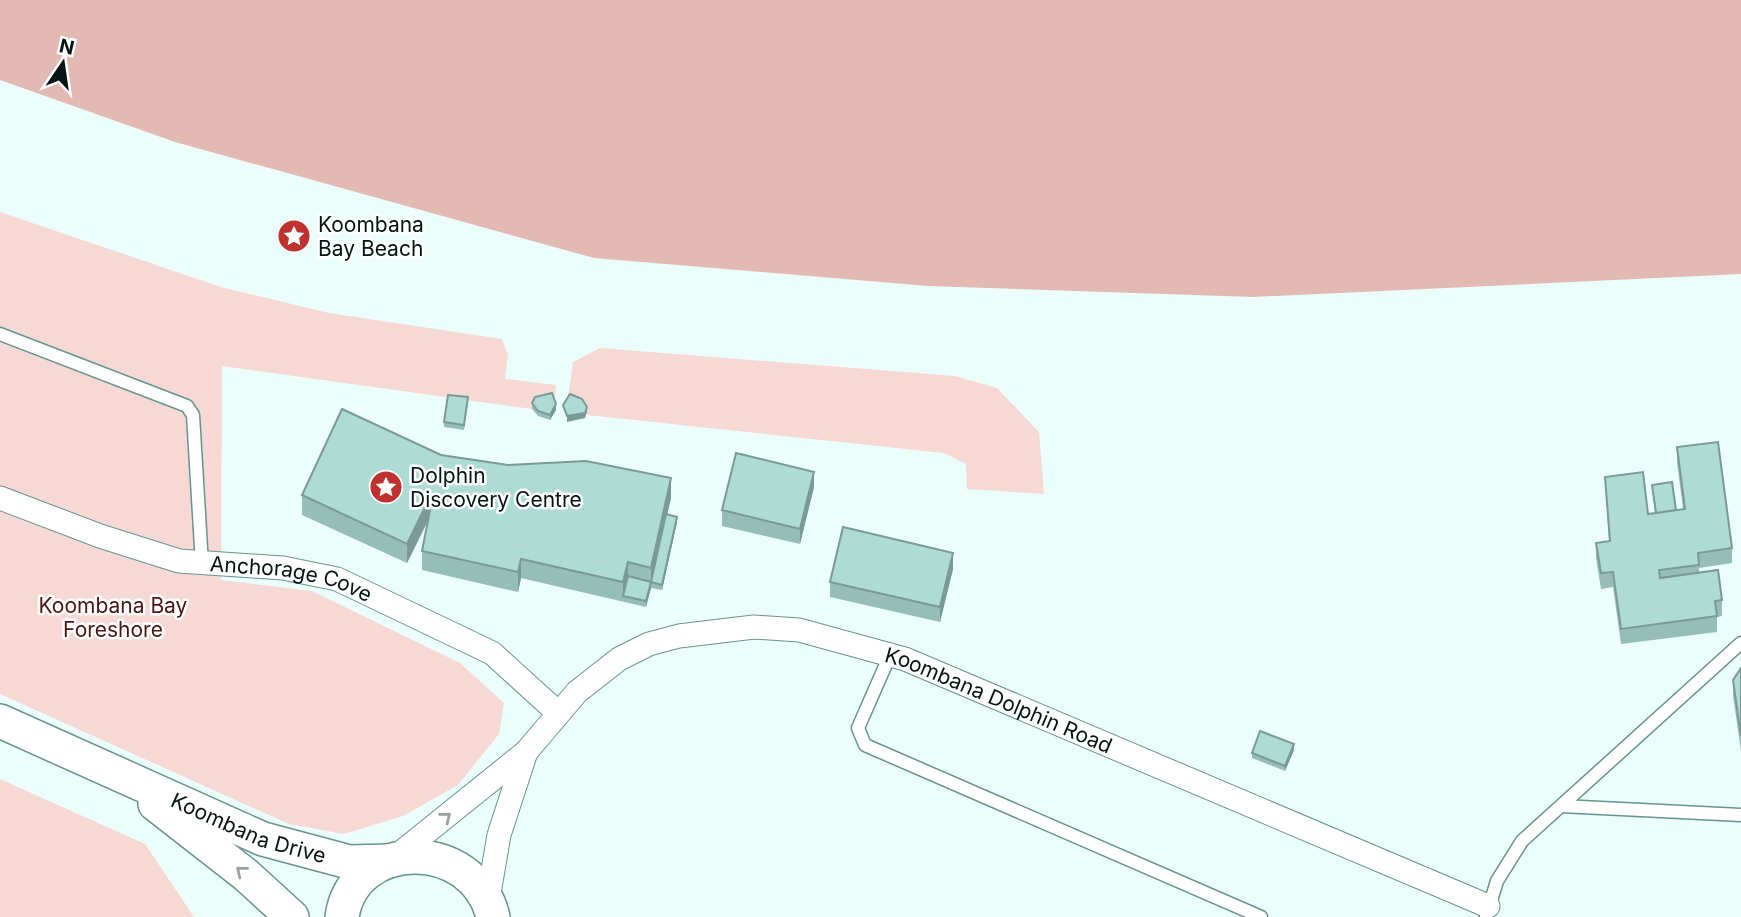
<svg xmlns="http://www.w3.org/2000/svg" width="1741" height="917" font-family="Inter,sans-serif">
<rect width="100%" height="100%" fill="#ecfefb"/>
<!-- green -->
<path fill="#f6d9d5" d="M0 212 221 287 329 313 502 339 508 355 505 379 556 385 555 397 532 409 222 366 221 580 312 591 460 663 504 703 499 734 458 785 403 816 344 834 289 824 0 694Z
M600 348 955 376 997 388 1039 432 1044 494 967 489 966 464 944 453 587 415V412L568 398 573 362Z
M0 779 145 844 194 917H0Z"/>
<!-- water -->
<path fill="#e3b9b4" d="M0 0H1741V274L1253 297 928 286 594 258 175 142 0 80Z"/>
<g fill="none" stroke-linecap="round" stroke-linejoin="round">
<defs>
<path id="service" d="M0 334 187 406 193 415 202 564
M890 655 858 728 865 745 1261 917
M1561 806 1741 815
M1486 917 1497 881 1522 841 1741 643"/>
<g id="minor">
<path id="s1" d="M0 498 100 536 179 561 283 568 337 579 492 653 557 712"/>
<path id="s2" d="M393 859 526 752 577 692 619 659 649 644 679 636 754 627 799 630 905 659 1488 906"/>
<path d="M488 899 499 835 526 752"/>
</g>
<g id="secondary">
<path id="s3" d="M0 721 263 839 349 862 389 861"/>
<path d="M155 804 246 875 292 917"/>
<path d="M342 917C353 838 474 836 493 917"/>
</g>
</defs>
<!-- service casing -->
<use href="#service" stroke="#67948d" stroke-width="15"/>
<!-- minor casing -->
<use href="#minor" stroke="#67948d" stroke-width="25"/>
<!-- secondary casing -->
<use href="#secondary" stroke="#67948d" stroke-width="36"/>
<!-- service -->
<use href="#service" stroke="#fff" stroke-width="12"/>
<!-- minor -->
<use href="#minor" stroke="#fff" stroke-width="23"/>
<!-- secondary -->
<use href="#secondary" stroke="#fff" stroke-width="33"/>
</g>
<!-- wall -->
<path fill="#96bdb7" d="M468 403 464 430 444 427V422Z
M532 403 556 410 550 420 538 416 532 409Z
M1677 447 1732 548V563L1699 568V573L1722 600V616L1717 617V632L1621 644 1613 587 1601 589 1596 558V543L1609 541 1605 477 1648 514 1655 513 1652 485 1676 510 1683 509 1677 462Z
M441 455 671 498 667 514 677 522 662 590 651 588 646 607 521 578 518 592 422 570V551L428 521 407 563 302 515V495Z
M814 487 800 544 722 526V510Z
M953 569 940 622 830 597V582Z
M1741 668V751L1733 696V680Z
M1294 750 1285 771 1252 758V753Z"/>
<!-- shaded-wall -->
<path fill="#7a9a95" d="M556 404V410L550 420V415Z
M587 407V412L585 418 567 422V416Z
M814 472V487L800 544V529Z
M671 478V498L652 582H651V568Z
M429 499V518L407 563V544Z
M677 517V522L662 590V585Z
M953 553V569L940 622V607Z
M521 559V578L518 592V572Z
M628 562V582L623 596V582Z
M651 582V588L646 607V601Z
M1294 744V750L1285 771V766Z"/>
<!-- building -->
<path fill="#aedcd5" stroke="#7a9a95" stroke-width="2" d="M552 393 556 404 550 415 538 411 532 403 535 397Z
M570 394 582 399 587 407 585 413 567 416 563 405Z
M448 395 468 397 464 425 444 422Z
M342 409 441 455 508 465 586 461 671 478 651 568 628 562 623 582 521 559 518 572 422 551 432 500 429 499 407 544 302 495Z
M1718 442 1732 548 1698 553 1699 565 1659 570 1660 578 1718 570 1722 600 1715 601 1717 616 1621 629 1613 572 1601 573 1596 543 1610 541 1605 477 1643 472 1648 514 1685 509 1677 447Z
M736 453 814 472 800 529 722 510Z
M1672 482 1676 510 1656 513 1652 485Z
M666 514 677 517 662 585 651 582Z
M843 527 953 553 940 607 830 582Z
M628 576 651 582 646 601 623 596Z
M1741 668V736L1733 680Z
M1260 731 1294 744 1285 766 1252 753Z"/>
<!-- one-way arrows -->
<defs><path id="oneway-chevron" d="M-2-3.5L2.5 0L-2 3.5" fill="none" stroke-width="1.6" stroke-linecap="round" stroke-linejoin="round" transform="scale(1.75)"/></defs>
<g stroke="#9ba1a0">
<use href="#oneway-chevron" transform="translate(446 817) rotate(-39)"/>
<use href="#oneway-chevron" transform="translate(241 871) rotate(-141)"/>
</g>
<!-- icons -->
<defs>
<symbol id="sight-disc" viewBox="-11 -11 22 22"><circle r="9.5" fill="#bf312f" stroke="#fff"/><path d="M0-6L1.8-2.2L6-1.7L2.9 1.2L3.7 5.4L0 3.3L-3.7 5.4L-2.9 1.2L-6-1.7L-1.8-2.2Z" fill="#fff"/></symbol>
</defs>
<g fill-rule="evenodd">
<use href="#sight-disc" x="275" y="217" width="38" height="38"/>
<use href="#sight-disc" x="367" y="468" width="38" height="38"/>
</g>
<g text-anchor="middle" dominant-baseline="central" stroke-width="5" stroke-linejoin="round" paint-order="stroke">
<!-- poi labels -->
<g font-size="21" fill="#041412" stroke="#fff" text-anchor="start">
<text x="318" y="224">Koombana<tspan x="318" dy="24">Bay Beach</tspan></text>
<text x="410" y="475">Dolphin<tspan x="410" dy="24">Discovery Centre</tspan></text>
</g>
<!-- street labels -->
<g font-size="21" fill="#041412" stroke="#fff">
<text stroke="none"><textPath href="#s1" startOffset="304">Anchorage Cove</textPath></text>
<text stroke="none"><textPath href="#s2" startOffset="700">Koombana Dolphin Road</textPath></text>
<text stroke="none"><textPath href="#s3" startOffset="271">Koombana Drive</textPath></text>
</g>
<!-- park labels -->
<g font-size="21" fill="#4a1614" stroke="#fff">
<text x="113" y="605">Koombana Bay<tspan x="113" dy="24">Foreshore</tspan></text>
</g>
</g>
<!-- north arrow -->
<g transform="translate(63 63) rotate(13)" stroke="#ffffff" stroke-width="5" paint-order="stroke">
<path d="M0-5L12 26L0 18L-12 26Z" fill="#041412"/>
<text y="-10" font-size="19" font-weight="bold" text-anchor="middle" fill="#041412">N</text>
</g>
</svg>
